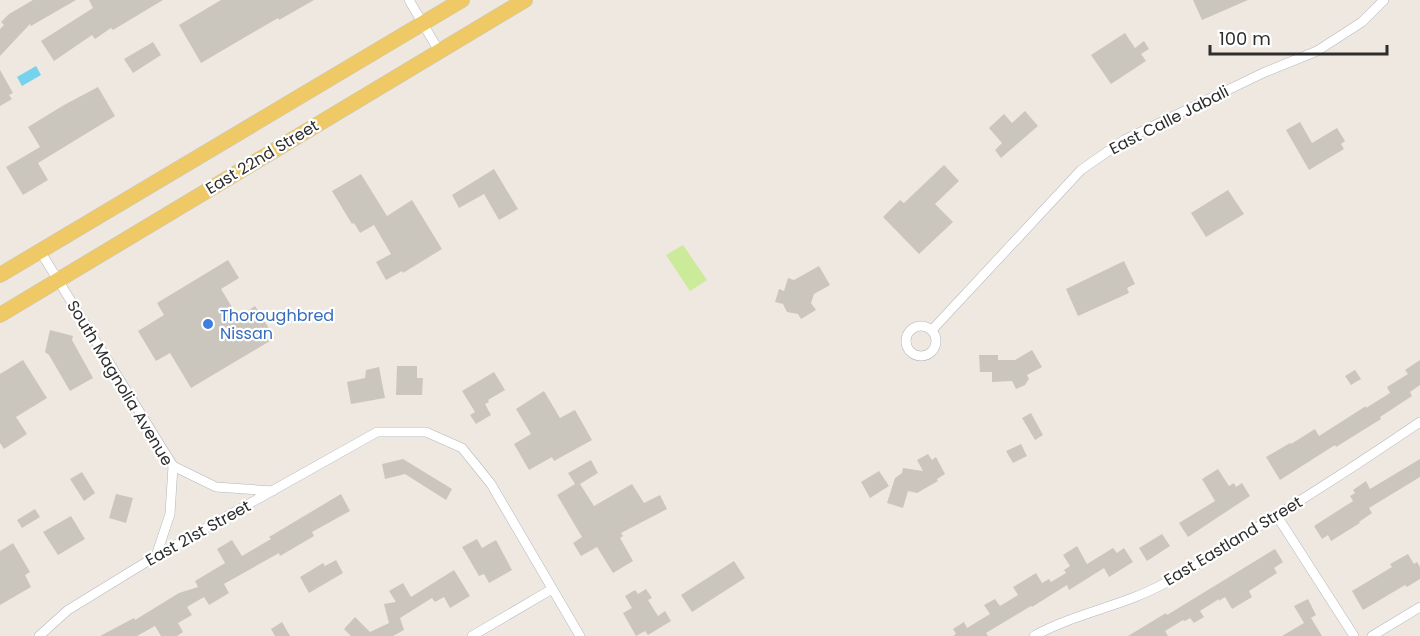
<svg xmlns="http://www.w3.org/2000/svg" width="1420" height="636" font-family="Poppins,sans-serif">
<rect width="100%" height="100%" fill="#eee8e0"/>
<!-- pitch -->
<path fill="#cbea9a" d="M683 245 707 280 690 291 666 255Z"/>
<!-- water -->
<path fill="#76d2ed" d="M36 66 41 75 22 86 17 77Z"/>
<!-- building -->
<path fill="#cac6be" d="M33 0H76L31 26 30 24 0 56V29L4 25 1 22 9 14Z
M89 0H163L113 30 111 28 95 39 92 35 54 61 41 41 93 8Z
M221 0H314L279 20 278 18 201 63 179 25Z
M1193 0H1248L1202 20Z
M1125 33 1135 48 1144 41 1149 49 1141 54 1146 61 1111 84 1091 55Z
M153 42 161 55 133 73 124 59Z
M0 70 13 93 9 95 12 99 0 106Z
M98 87 115 116 38 163 48 180 23 195 6 167 40 147 28 127 64 105Z
M1025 111 1038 126 1001 158 995 150 1002 143 989 128 1004 114 1012 123Z
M1300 122 1312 143 1337 128 1345 141 1341 144 1344 149 1309 170 1286 130Z
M944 165 959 181 935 204 953 222 919 254 883 217 900 200 904 203Z
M494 169 518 209 499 220 484 194 459 208 452 195Z
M361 174 387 216 412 200 442 249 403 273 402 271 386 280 376 262 391 254 374 225 360 233 354 223 352 224 332 191Z
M1228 190 1244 214 1206 237 1191 213Z
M228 260 239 278 221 289 238 317 255 306 275 338 191 388 170 353 156 361 138 331 164 315 157 303Z
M1124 261 1135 284 1127 288 1129 293 1078 316 1066 289Z
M819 266 830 285 814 294 811 303 816 310 801 319 798 314 787 312 783 304 775 302 779 289 784 291 788 278 794 280Z
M50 330 73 336 72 340 93 378 70 391 49 355 45 352Z
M1032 350 1042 367 1027 375 1029 379 1025 385 1016 389 1012 381 992 382V372H980L979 355H998V360H1015Z
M23 360 47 398 16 417 27 434 4 449 0 443V374Z
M1420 360V385L1410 392 1412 396 1380 417 1381 419 1336 447 1335 445 1280 480 1266 457 1290 443 1291 444 1315 429 1319 436 1366 406V408L1390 393 1387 387 1408 374 1405 370Z
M397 366H417V378H423L422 395H396Z
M379 367 385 398 351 404 347 382 365 378 366 370Z
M1355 370 1361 379 1351 385 1345 376Z
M494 372 505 390 488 400 489 402 485 404 491 415 476 424 470 415 475 412 462 391Z
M544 391 560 418 575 410 592 440 554 461 552 457 529 470 514 444 531 434 516 409Z
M1031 413 1043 435 1035 440 1022 418Z
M1021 444 1027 456 1013 463 1006 451Z
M928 454 932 460 936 457 945 474 937 479 938 481 917 493 908 491 903 508 887 503 895 478 902 473 903 468 923 471 917 460Z
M403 459 452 489 446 500 405 474 385 479 382 464Z
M1420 459V477L1369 508 1372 513 1359 522 1360 523 1331 541 1328 535 1322 539 1314 526 1353 501 1350 496 1355 493 1353 490 1366 481 1370 489Z
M591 460 598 473 580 484 594 506 632 484 644 503 660 495 667 509 621 533 623 536 620 538 633 561 613 573 597 547 581 556 573 543 582 537 557 495 575 484 568 473Z
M1218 469 1229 486 1234 483 1236 487 1242 483 1250 496 1188 537 1179 523 1215 501 1202 479Z
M879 471 889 486 870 498 861 482Z
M82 472 95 493 84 501 70 479Z
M116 494 133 498 126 523 109 518Z
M341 494 350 511 312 532 314 536 280 556 279 553 224 584 229 593 209 605 204 597 187 607 192 615 178 623 183 632 177 636H161L155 626 137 636H100L134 618 135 620 179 593 198 587 195 581 225 563 217 549 232 540 242 556 271 539 269 537Z
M35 509 40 517 22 528 17 520Z
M71 516 85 539 58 555 43 532Z
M1162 534 1170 546 1147 561 1139 548Z
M477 539 482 548 496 540 512 570 489 583 484 574 479 576 462 547Z
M13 543 30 572 25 575 31 587 0 605V551Z
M1077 546 1087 564 1113 548 1117 553 1124 548 1133 562 1109 577 1104 568 1069 590 1067 585 1032 607 1031 606 986 633 988 636H953L956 634 953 629 964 622 967 628 990 614 984 605 995 599 1000 606 1018 595 1013 587 1036 573 1042 583 1049 579 1051 582 1066 573 1064 570 1070 566 1063 555Z
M1275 549 1283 562 1274 568 1277 573 1249 591 1252 597 1232 609 1225 597 1219 601V599L1200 611 1204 617 1194 623 1190 618 1185 621 1183 620 1165 631 1168 636H1128L1166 613 1167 615Z
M1408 554 1414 564 1417 562 1420 567V579L1407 587 1405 585 1363 610 1352 591 1392 567 1390 564Z
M336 560 343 573 309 593 300 577 323 563 325 566Z
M734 561 745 578 692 612 681 595Z
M454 570 470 596 450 608 444 597 435 602 432 598 400 618 404 630 393 636H351L344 629 355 617 370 632 389 623 384 604 396 602 389 591 403 583 411 597Z
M646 589 652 598 648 600 658 616 665 611 671 621 648 635 645 631 636 636 623 613 632 608 625 596 635 590 638 594Z
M1308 599 1316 615 1311 618 1322 636H1282L1304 623 1294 606Z
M282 622 290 636H275L271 629Z"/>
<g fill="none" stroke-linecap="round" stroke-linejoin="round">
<defs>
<path id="street" d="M409 0 439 51
M40 251 173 466 170 514 156 556
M906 341a15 15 0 1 1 30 0a15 15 0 1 1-30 0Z
M932 330 1081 170 1124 140 1263 73 1317 51 1362 22 1384 0
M173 466 216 487 273 491
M1277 516 1354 636
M39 636 68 610 156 556 377 432H426L462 448 491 484 580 636
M472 636 552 589
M1034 636C1075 613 1124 606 1165 583 1187 571 1207 558 1228 545 1293 506 1357 465 1420 422
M1372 636 1420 607"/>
<path id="primary" d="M0 275 462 0
M0 315 525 0"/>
</defs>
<!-- street casing -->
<use href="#street" stroke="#b3b7c0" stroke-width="10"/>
<!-- primary casing -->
<use href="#primary" stroke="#c8c8c8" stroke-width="16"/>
<!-- street -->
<use href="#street" stroke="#fff" stroke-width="9"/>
<!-- primary -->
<use href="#primary" stroke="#efc965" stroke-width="15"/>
</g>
<!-- markers -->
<circle fill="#3f7fe0" stroke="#fff" stroke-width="2" cx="208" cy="324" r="6"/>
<g text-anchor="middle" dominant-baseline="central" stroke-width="4.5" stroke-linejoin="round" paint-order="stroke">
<!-- street labels -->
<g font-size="16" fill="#2d2d2d" stroke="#fff">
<text transform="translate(1169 120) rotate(-27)">East Calle Jabali</text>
<text transform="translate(262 157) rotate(-31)">East 22nd Street</text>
<text transform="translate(120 383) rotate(59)">South Magnolia Avenue</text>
<text transform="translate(198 533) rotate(-29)">East 21st Street</text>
<text transform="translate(1233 541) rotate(-31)">East Eastland Street</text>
</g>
<!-- shop labels -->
<g font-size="16" fill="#366cbe" stroke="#fff" text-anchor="start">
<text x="220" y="315">Thoroughbred<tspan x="220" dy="18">Nissan</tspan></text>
</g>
</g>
<!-- scale -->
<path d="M1210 45v9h177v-9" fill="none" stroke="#2d2d2d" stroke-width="3"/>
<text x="1219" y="45" font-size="18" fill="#2d2d2d" stroke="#ffffff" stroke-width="4.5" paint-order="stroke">100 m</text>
</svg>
